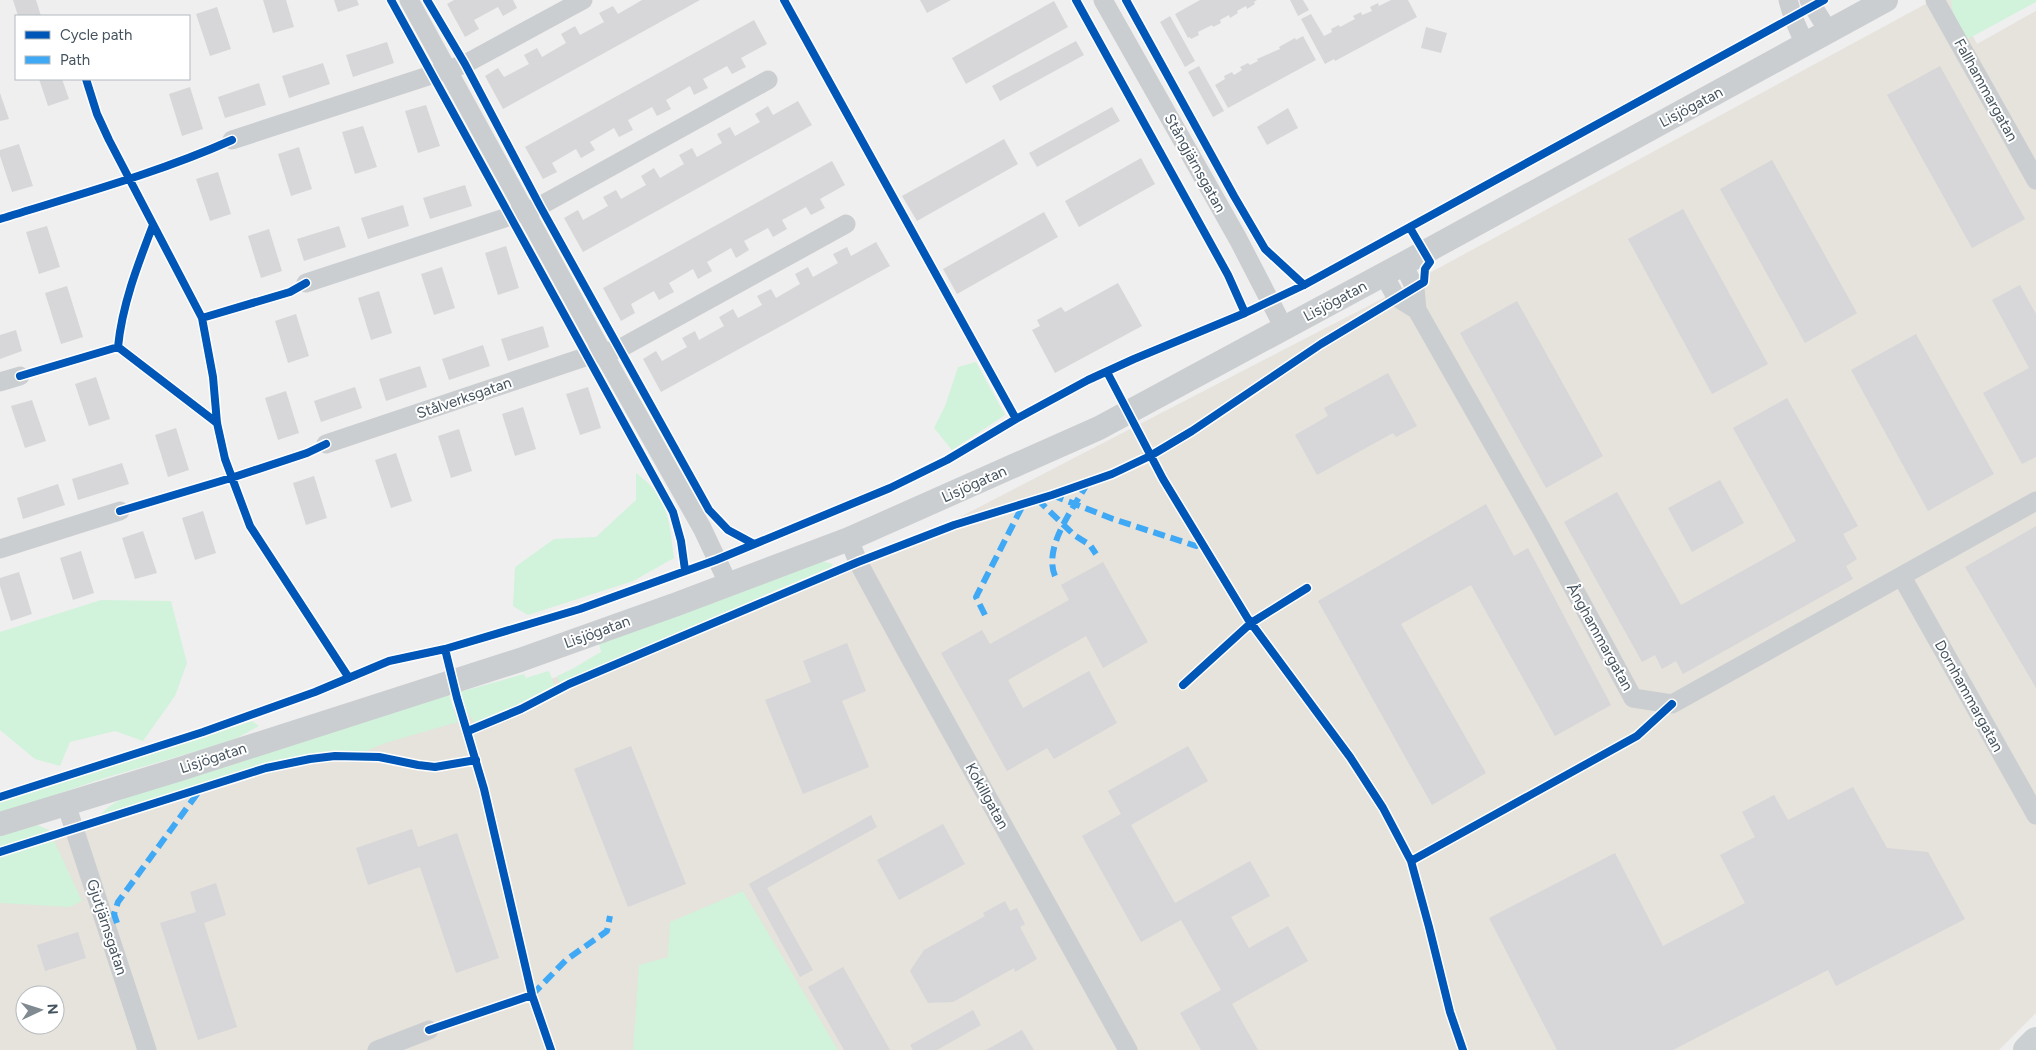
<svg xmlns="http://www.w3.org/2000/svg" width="2036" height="1050" font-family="Figtree,sans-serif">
<rect width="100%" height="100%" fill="#f0efef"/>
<!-- commercial -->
<path fill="#e6e2dc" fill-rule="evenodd" d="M1933 0H1954L1977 44 2036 11V1013L1999 1050H0V854L73 832 458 707 639 652 871 563 1376 302ZM25 995H55V1025H25Z"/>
<!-- green -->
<path fill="#d1f2db" d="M1951 0H2036V2L1966 40 1953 12Z
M976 362 1005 415 952 450 934 428 945 406 958 367Z
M636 473C669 497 669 521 674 558L633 581 528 615 513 606 515 567 554 539 596 537 636 500Z
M821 561 833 564 831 567 624 655 560 684 557 676C573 670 586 660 601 652L599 644 733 595Z
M101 600 171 601 187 663 175 696 143 741 115 731 70 742 60 766 35 759 0 730V632Z
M548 671 550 673 555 687C531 699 501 718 475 723L465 709 460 692 524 674 526 678Z
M449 695 458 722 385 743 366 751H343L268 764 106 816H99C109 805 119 800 132 795L376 716Z
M252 721 259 726 237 738 214 746 101 779 0 814V801Z
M30 822 49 830 82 901 70 907 0 903V831Z
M743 891 838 1050H633L639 965 668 957 670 922Z"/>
<!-- building -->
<path fill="#d7d7d9" d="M13 0H36L41 16H18Z
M263 0H286L294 27 273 33Z
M334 0H357L359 5 338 12Z
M454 0H513L517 8 503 16 498 7 474 20 479 29 465 37 447 4Z
M642 0H700L503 109 485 76 498 68 504 77 529 64 524 55 537 48 542 57 566 43 561 34 575 26 580 35 604 22 599 13 613 6 618 14Z
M920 0H951L927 13Z
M1200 0H1257L1254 2 1255 4 1247 9 1246 6 1237 11 1238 13 1230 18 1229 15 1220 20 1221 23 1213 27 1212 25 1198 32 1199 35 1191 39 1190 37 1188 38 1175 14Z
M1290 0H1303L1309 10 1298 16Z
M1391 0H1408L1417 17 1335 61 1334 59 1325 64 1301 19 1311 14 1324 36 1332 32 1331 29 1339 25 1340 27 1355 19 1353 16 1361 12 1362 15 1372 11 1370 7 1378 3 1379 6Z
M1054 1 1068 27 966 84 952 58Z
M217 7 231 49 210 56 196 14Z
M1170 16 1195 61 1185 67 1160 22Z
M754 20 767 44 741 58 746 67 732 74 727 66 703 79 708 88 694 95 690 86 666 100 671 109 657 116 652 107 628 120 633 130 619 137 614 128 590 142 595 150 581 158 576 149 552 163 557 172 543 179 525 147Z
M1426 27 1447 33 1441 53 1421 48Z
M1303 36 1316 60 1228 108 1215 85 1225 79 1224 76 1232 72 1234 75 1242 70 1240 67 1248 63 1250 65 1258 61 1257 59 1280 49 1279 47 1295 38 1296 40Z
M1076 41 1084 55 1000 101 992 86Z
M387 42 394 63 353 77 346 55Z
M323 63 330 84 289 98 282 76Z
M1199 66 1224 111 1213 117 1188 72Z
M1940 66 2025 219 1972 248 1887 95Z
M39 79H62L69 99 48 106Z
M259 83 266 105 225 118 218 97Z
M190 87 203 129 182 136 169 94Z
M0 93 9 119 0 121Z
M798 101 812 125 583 252 564 218 578 210 583 220 608 206 603 197 616 190 621 199 646 185 641 176 654 168 660 178 684 164 679 155 692 148 697 157 722 143 717 134 730 127 735 136 760 122 755 114 768 106 773 115Z
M426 105 440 146 418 153 405 111Z
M1112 107 1120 121 1037 167 1029 153Z
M1288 108 1298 128 1267 145 1257 127Z
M363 126 377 167 355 174 342 132Z
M1004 139 1018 164 917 221 902 196Z
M19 144 33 186 12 192 0 156V150Z
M299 147 312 189 291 196 278 154Z
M1141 158 1155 184 1079 227 1065 201Z
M1772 160 1857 313 1805 343 1720 189Z
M832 161 845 185 820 199 825 208 811 215 806 207 782 220 787 229 773 237 768 228 744 241 749 250 736 258 731 248 707 262 712 271 698 279 693 269 669 283 674 292 659 300 654 291 631 304 635 313 621 321 603 288Z
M218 172 231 214 210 221 196 179Z
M465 185 472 206 430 219 423 198Z
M403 205 409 226 368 239 361 218Z
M1683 209 1768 364 1712 394 1628 239Z
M1044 212 1058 237 957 294 943 269Z
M47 226 60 267 39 274 26 232Z
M339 226 346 247 304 261 297 239Z
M269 229 282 271 261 278 248 236Z
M876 242 890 266 661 392 643 359 656 351 662 361 687 347 682 338 695 331 699 340 724 326 719 317 733 309 738 318 762 305 757 296 771 289 776 298 800 284 795 274 808 267 813 277 838 263 833 254 847 247 851 256Z
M506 246 519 288 498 295 485 253Z
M442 267 455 308 434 315 421 274Z
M1118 283 1142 326 1055 373 1032 330 1040 326 1037 320 1061 307 1065 312Z
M2020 285 2036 314V457L2022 464 1983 393 2029 368 1992 300Z
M67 286 83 337 61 344 45 293Z
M379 291 392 333 371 340 358 298Z
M1517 301 1603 456 1546 488 1460 333Z
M296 314 309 356 288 363 275 321Z
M543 326 549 347 508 361 501 339Z
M16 330 22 351 0 359V335Z
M1916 334 1994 474 1928 511 1851 370Z
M483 345 490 366 449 380 442 359Z
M420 366 427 387 386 401 379 379Z
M1388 373 1417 426 1396 437 1393 433 1317 475 1295 435 1328 416 1324 408Z
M96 377 110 419 89 426 75 384Z
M355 387 362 408 321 422 314 401Z
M588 387 601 428 580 435 566 394Z
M286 391 299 433 278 440 265 398Z
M1787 398 1858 526 1843 534 1857 559 1846 566 1853 579 1683 674 1676 661 1662 669 1655 655 1642 662 1564 522 1617 492 1681 605 1796 541 1733 428Z
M32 400 46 441 25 448 11 406Z
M523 407 536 449 515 456 502 414Z
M176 428 189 470 168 477 155 435Z
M459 429 472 471 451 478 438 436Z
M396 453 412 501 391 508 375 460Z
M122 463 129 484 78 500 72 479Z
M314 476 327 518 306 525 293 483Z
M1720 480 1744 523 1692 552 1668 508Z
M58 484 65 505 23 519 17 498Z
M1486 504 1514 556 1528 548 1611 705 1555 736 1471 585 1401 624 1486 773 1432 805 1318 601Z
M203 511 216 553 195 560 182 518Z
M2036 526V688L1965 567Z
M143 531 157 573 135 579 122 538Z
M81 551 94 593 73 600 60 558Z
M1103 562 1148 642 1103 668 1086 636 1008 680 1023 708 1089 671 1117 723 1054 759 1047 748 1007 771 941 653 982 630 990 644 1069 600 1061 585Z
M19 572 32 614 11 621 0 586V578Z
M847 643 866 691 842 701 869 767 803 794 765 700 811 682 803 661Z
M631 746 686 884 628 907 574 769Z
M1188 746 1208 781 1131 825 1175 903 1250 861 1270 896 1231 917 1249 948 1288 926 1308 961 1232 1004 1258 1050H1201L1180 1013 1221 990 1181 920 1141 942 1082 836 1121 814 1108 791Z
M1853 787 1887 848 1928 852 1965 919 1836 986 1828 970 1673 1050H1557L1489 918 1615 853 1663 946 1745 903 1720 855 1755 837 1742 812 1774 795 1788 820Z
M871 815 877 827 767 888 813 970 800 977 749 884Z
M943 824 965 864 899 900 877 860Z
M412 829 418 847 457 833 499 958 456 973 420 867 368 885 356 848Z
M216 883 226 915 204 923 237 1027 198 1040 160 923 196 912 190 892Z
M1005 901 1010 911 1017 908 1025 924 1020 927 1037 959 1015 972 1014 968 953 1002 928 1003 910 971 924 950 985 916 983 913Z
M78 932 86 958 45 971 37 945Z
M843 967 890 1050H844L808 987Z
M973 1010 981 1025 937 1050H913L910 1045Z
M1022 1030 1034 1050H986Z"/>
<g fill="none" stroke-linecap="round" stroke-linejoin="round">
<!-- minor -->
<path stroke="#cbced0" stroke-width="19" d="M409 0 603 353 702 528 729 585
M1103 0 1238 239 1284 328
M1788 0 1793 17 1805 45
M1809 0 1829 32
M1935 0 2036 180
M232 140 465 64 583 0
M1403 264 1415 288 1417 310 1542 530 1633 698 1672 704 2036 501
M1384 275 1396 297 1417 310
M306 283 538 207 768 80
M0 382 20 376
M326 444 588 356 619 349 846 224
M849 539 858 562 909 656 1128 1050
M0 549 120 511
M1902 577 2036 815
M66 804 147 1050
M377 1050 429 1030"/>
<!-- tertiary -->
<path stroke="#cbced0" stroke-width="24" d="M0 824 177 770 520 660 677 604 849 539 1099 428 1403 264 1886 0"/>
<!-- secondary -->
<path stroke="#cbd0d2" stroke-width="28" d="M2027 1050 2036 1041"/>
<!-- quiet -->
<path stroke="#3fa9f5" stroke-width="6" stroke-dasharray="12 6" stroke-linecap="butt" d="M1052 495 1113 519 1196 546 1202 543
M1037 499 1074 535 1090 545 1096 554
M1055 576C1043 547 1073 509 1087 484
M985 615 976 597 1024 503
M117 923 114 914 118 902 197 794 196 791
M532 995 566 960 607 931 610 916"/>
<defs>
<path id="cycleway" d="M391 0 673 512 681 541 685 570
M427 0 465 64 540 206 709 510 728 530 754 544
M784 0 1016 419
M1076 0 1228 275 1245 313
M1126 0 1234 196 1265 249 1304 285
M86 79 97 114 109 140 202 318 213 377 217 423 225 459 250 526 349 678
M0 219C77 195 158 173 232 140
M202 318 290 292 306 283
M118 347C122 305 138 264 153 225
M118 347 217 423
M1107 372 1163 479 1248 619 1350 757 1383 808 1411 861 1429 927 1450 1012 1463 1050
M20 376 118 347
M120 511 231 478 307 453 326 444
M445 649 457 698 484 789 532 995 551 1050
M1183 685 1251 623 1307 588
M468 731 521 709 569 684 858 562 954 525 1052 495 1112 474 1150 456 1192 431 1321 344 1424 282 1425 269 1430 262 1410 228
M0 797 203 732 315 692 389 661 445 649 580 609 716 560 890 488 947 460 1016 419 1088 380 1134 359 1245 313 1304 285 1824 0
M0 852 266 768 310 759 335 756 379 757 418 765 435 767 476 760
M1411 861 1637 736 1672 704
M429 1030 532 995"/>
</defs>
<!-- cycleway casing -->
<use href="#cycleway" stroke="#fff" stroke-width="11"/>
<!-- cycleway -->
<use href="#cycleway" stroke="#0057b8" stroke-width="8"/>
</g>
<g text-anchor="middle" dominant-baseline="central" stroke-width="4" stroke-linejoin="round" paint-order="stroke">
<!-- street labels -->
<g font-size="15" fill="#44535e" stroke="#fff">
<text transform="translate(1986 90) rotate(61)">Fallhammargatan</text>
<text transform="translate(1691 107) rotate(-28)">Lisjögatan</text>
<text transform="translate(1195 163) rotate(61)">Stångjärnsgatan</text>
<text transform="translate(1335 301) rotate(-28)">Lisjögatan</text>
<text transform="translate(464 398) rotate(-19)">Stålverksgatan</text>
<text transform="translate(974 484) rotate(-24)">Lisjögatan</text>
<text transform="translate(597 632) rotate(-20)">Lisjögatan</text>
<text transform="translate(1600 637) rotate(61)">Ånghammargatan</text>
<text transform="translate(1969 696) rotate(61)">Dornhammargatan</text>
<text transform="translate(213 758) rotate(-18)">Lisjögatan</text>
<text transform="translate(987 796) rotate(61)">Kokillgatan</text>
<text transform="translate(107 927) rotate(72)">Gjutjärnsgatan</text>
</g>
</g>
<!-- legend -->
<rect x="15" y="15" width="175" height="65" fill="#ffffff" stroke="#b4babf"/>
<rect x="25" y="31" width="25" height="8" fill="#0057b8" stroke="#b4babf"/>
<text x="60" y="40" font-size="15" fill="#44535e">Cycle path</text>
<rect x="25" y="56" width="25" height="8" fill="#3fa9f5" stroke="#b4babf"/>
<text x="60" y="65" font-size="15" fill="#44535e">Path</text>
<!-- north arrow -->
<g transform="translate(40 1010) rotate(86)"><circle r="24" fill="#ffffff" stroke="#b4babf"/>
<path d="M0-4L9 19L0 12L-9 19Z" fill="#808a91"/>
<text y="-8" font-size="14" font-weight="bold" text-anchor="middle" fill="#44535e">N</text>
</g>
</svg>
